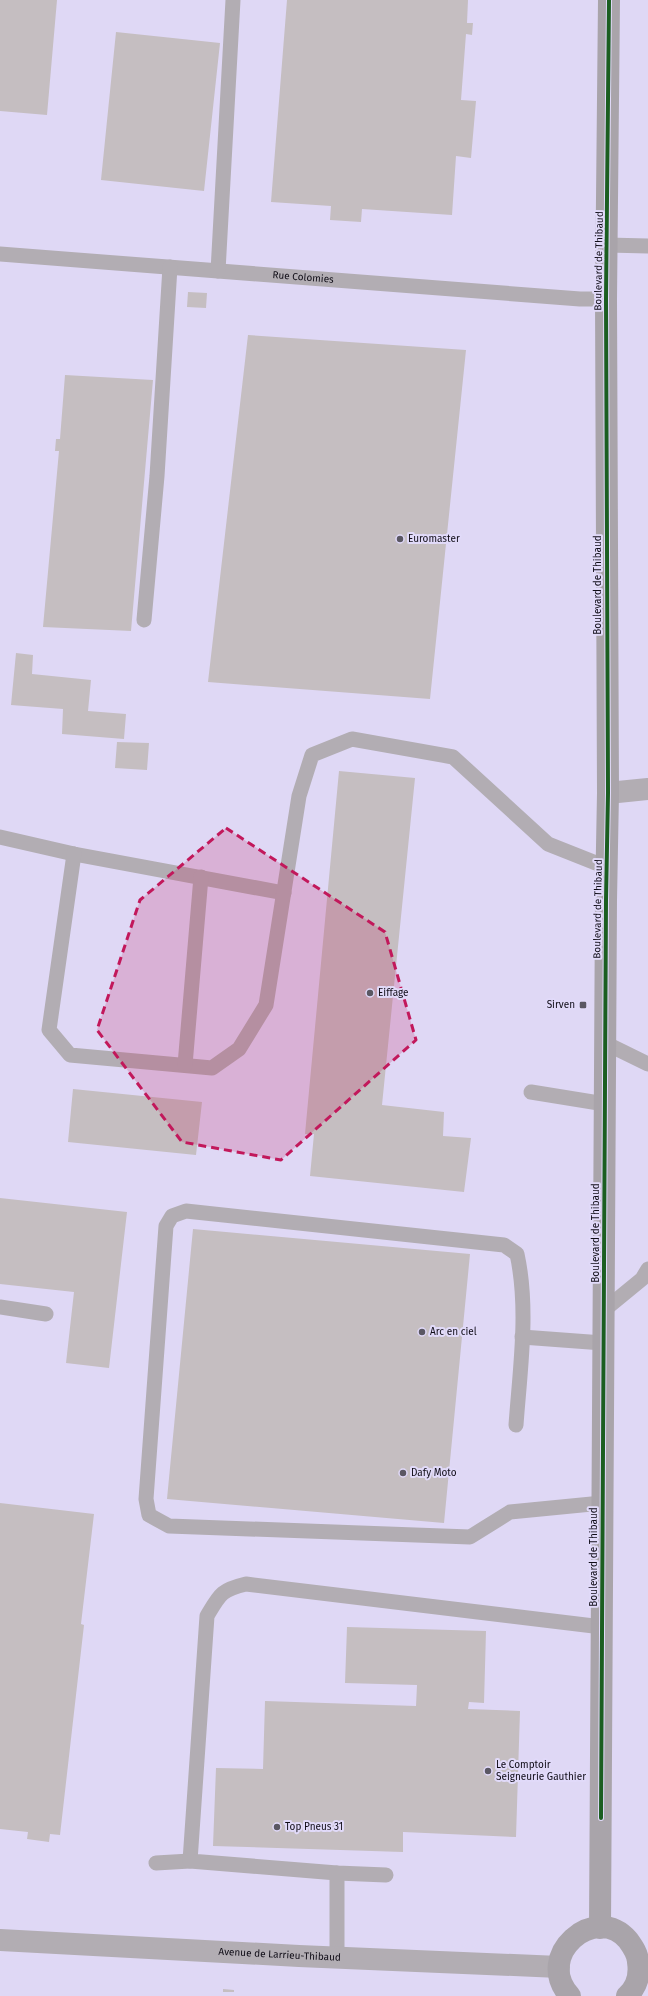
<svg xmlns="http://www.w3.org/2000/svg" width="648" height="1996" font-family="'Fira Sans',sans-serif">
<rect width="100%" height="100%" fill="#e5e1f2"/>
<!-- built -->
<path fill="#dfd8f5" d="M0 0H648V1996H0Z"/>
<!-- building -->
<path fill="#c5bec1" d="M0 0H57L47 115 0 111Z
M287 0H468L467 23H473L472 35 466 34 461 100 476 101 471 158 456 156 452 215 362 209 361 222 330 220 331 206 271 202Z
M116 32 220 43 204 191 101 180Z
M188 292 207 293 206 308 187 307Z
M248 335 466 350 430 699 208 682Z
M65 375 153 380 131 631 43 627 59 451H55L56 439H60Z
M16 653 33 655 32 674 91 680 88 711 126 714 124 739 62 734 63 709 11 705Z
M117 742 149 743 147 770 115 768Z
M339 771 415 778 382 1105 444 1112 443 1136 471 1138 464 1192 310 1176 314 1134H305Z
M73 1089 202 1102 196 1155 68 1142Z
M0 1198 127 1212 109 1368 66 1363 74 1292 0 1284Z
M193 1229 470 1254 444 1523 167 1499Z
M0 1503 94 1514 81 1624 84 1625 60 1835 50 1834 49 1842 27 1839 28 1832 0 1829Z
M347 1627 486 1631 484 1703 469 1702 468 1709 520 1711 516 1837 403 1832V1852L213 1846 216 1768 263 1769 265 1701 416 1706 417 1685 345 1683Z
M223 1989 234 1990V1992H223Z"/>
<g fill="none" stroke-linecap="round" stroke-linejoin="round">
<!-- lane -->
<g stroke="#b2adb3" stroke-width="15">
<path d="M607 245 648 246"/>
<path id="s1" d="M0 254 580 299H606"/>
<path d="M218 271 233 0"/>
<path d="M144 620 157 476 170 267"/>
<path d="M0 837 74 854 284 893"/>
<path d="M74 854 49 1030 70 1055 212 1068 239 1049 266 1005 299 796 312 755 352 739 453 757 548 844 606 867"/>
<path d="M605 1043 648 1064"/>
<path d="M185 1065 201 877"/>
<path d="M531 1092 605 1104"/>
<path d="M0 1307 46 1314"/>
<path d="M603 1311 642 1279 648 1269"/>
<path d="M522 1337 603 1343"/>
<path d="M516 1425C520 1369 529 1309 517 1254L504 1245 186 1211 172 1216 166 1226 146 1499 149 1515 169 1526 470 1537 510 1512 602 1503"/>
<path d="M156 1863 190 1861"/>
<path d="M386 1875 337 1873 190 1861 207 1616C220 1594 221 1590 246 1584L602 1627"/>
<path d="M337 1957V1873"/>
</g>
<!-- street -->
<g stroke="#b2adb3" stroke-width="22">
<path d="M608 793 648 789"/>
<path id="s2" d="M0 1940 299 1956 559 1967"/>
</g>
<!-- secondary -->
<path stroke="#a9a4aa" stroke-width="22" d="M600 1928 606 900 608 793 606 299 609 0
M570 1996C533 1956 595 1902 628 1940 633 1947 638 1954 638 1962 640 1975 637 1987 627 1996"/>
<defs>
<path id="cycleway" d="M601 1818 606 900 608 793 606 299 609 0"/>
</defs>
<!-- cycleway casing -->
<use href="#cycleway" stroke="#e1daf9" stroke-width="6"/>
<!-- cycleway -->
<use href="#cycleway" stroke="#1b5e20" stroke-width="4"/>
</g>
<!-- marked area -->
<path fill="#c2185b" fill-opacity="0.2" stroke="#c2185b" stroke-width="3" stroke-dasharray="8 5" stroke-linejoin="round" d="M226 828 385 932 416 1040 281 1160 182 1142 97 1030 140 900Z"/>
<!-- markers -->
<g fill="#5a5763" stroke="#e1daf9" stroke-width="1.5">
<circle cx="400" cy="539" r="4"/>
<circle cx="370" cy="993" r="4"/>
<rect x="579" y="1001" width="8" height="8" rx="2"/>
<circle cx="422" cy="1332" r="4"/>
<circle cx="403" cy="1473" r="4"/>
<circle cx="488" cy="1771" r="4"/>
<circle cx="277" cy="1827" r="4"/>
</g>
<g text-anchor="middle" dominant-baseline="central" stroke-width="4" stroke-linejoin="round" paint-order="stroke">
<!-- street labels -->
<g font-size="10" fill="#0f0c16" stroke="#e1daf9">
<text transform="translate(599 261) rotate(-89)">Boulevard de Thibaud</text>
<text stroke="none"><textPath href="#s1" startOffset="304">Rue Colomies</textPath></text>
<text transform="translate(598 585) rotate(-90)">Boulevard de Thibaud</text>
<text transform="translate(598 909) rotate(-89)">Boulevard de Thibaud</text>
<text transform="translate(596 1233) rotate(-90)">Boulevard de Thibaud</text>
<text transform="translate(594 1557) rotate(-90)">Boulevard de Thibaud</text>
<text stroke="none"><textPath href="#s2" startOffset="280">Avenue de Larrieu-Thibaud</textPath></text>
</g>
<!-- poi labels -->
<g font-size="10" fill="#0f0c16" stroke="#e1daf9" text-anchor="start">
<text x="408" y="539">Euromaster</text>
<text x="378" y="993">Eiffage</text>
<text x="575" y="1005" text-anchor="end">Sirven</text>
<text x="430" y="1332">Arc en ciel</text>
<text x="411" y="1473">Dafy Moto</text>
<text x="496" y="1765">Le Comptoir<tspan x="496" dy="12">Seigneurie Gauthier</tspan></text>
<text x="285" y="1827">Top Pneus 31</text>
</g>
</g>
</svg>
